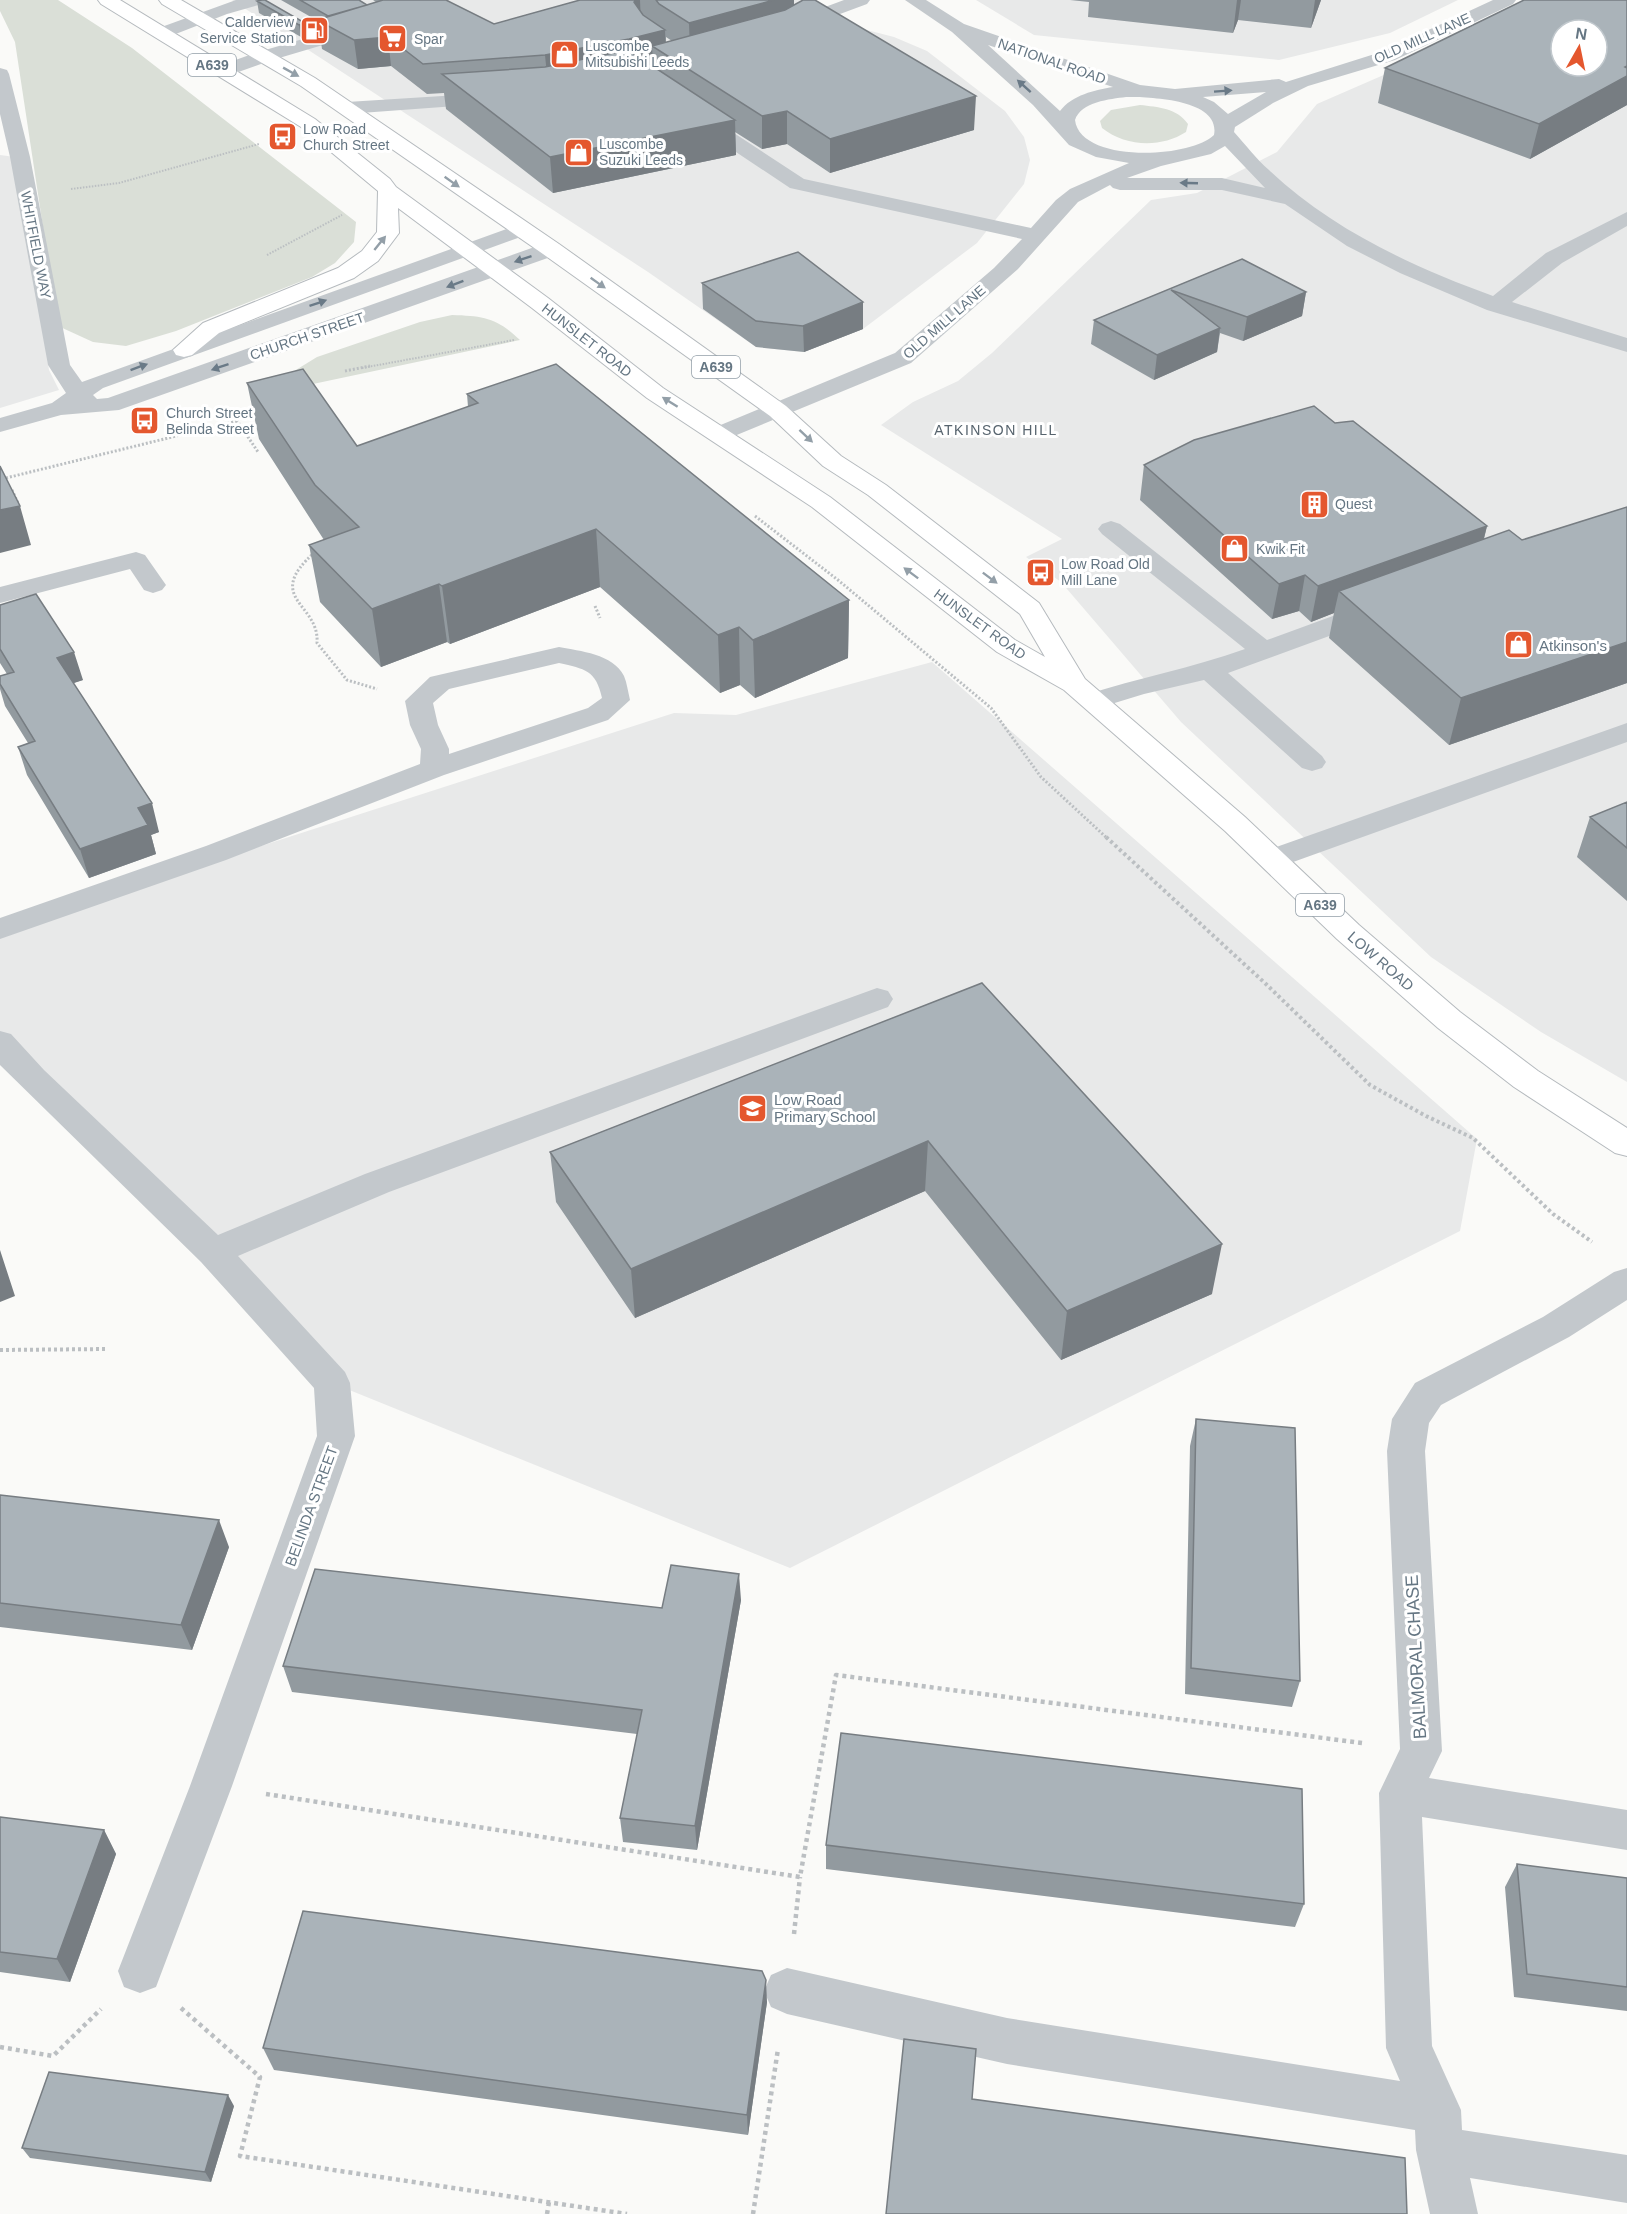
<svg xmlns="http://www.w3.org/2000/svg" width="1627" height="2214" font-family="Arial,sans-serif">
<rect width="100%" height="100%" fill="#fafaf8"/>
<!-- built -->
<path fill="#e8e9e9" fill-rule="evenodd" d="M232 0H815L863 29 894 37 927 51 1005 111 1024 137 1030 160 1024 184 977 243 863 329 804 352 756 347 648 272Z
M976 0H1458L1390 33 1279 60 1034 35Z
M1556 0H1627V1082L1541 1032 1431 957 1181 722 1061 582 1026 557 1062 539 881 425 913 402 958 381 992 353 1151 200 1197 193 1277 152 1317 104ZM1561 30H1597V66H1561Z
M0 155 15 157 23 191 49 370 59 390 0 408Z
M932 662 1477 1139 1460 1231 790 1568 332 1383 0 1042V930L674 713 736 715Z"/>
<!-- green -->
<path fill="#dadfd7" d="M0 0H58L132 48 356 222 354 242 335 263 312 277 176 331 126 346 93 342 58 326 15 42 0 11Z
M1140 105C1158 107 1177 108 1188 124L1186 132C1161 148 1126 147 1102 128L1100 121 1111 110Z
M452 315C484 316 497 318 520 340L252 397 317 357 420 322Z"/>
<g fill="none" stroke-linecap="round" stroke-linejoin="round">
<defs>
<path id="major" d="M98 0H120L315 119 390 179 396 187 548 298 663 388 830 497 1015 640 1045 657 1020 614 868 495 823 466 770 416 543 254 301 86 162 4 159 0H181L315 78 559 244 786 406 841 456 886 485 1039 603 1085 679 1245 817 1359 925 1460 1012 1538 1071 1627 1128V1156L1615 1153 1514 1087 1438 1028 1337 939 1225 831 1064 690 997 652 812 507 647 398 532 308 398 208 399 233 378 261 354 278 219 333 192 355 184 357 176 355 173 350 203 323 338 268 362 251 377 232 378 191 301 127 101 4Z"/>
</defs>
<!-- major casing -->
<use href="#major" stroke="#b5babe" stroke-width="2"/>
<!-- path-far3 -->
<path stroke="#bbbfc2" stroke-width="2" stroke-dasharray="1.5 1.5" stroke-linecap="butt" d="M71 189 119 183 259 144
M267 255 342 215
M362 368 514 340"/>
<!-- path-far2 -->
<path stroke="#bbbfc2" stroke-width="3" stroke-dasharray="2 2" stroke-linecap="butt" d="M345 371 370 366
M230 410 258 452
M6 478 237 421
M12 490 18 503
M755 516 838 580 991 708 1041 777 1108 839
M315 552C262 599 320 603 317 643L347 680 377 689
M595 606 600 618"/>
<!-- path-far1 -->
<path stroke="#bbbfc2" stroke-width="4" stroke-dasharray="3 3" stroke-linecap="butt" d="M1106 837 1267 985 1370 1085 1426 1116 1473 1138 1553 1214 1592 1242
M0 1350 107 1349"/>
<!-- path -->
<path stroke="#bbbfc2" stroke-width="4.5" stroke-dasharray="4 4" stroke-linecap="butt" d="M266 1794 800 1877 836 1675 1362 1743
M794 1934 800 1877
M181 2008 260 2077 240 2156 627 2214
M0 2047 53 2056 101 2009
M547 2214 549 2202
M753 2214 778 2049"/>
<!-- minor -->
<path fill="#c3c8cc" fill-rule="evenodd" d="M236 0H265L262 4 227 14 168 37H156L153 33 156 29Z
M426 0H449L446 4 424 15 269 61 230 75H216L214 71 216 67 255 53 412 7Z
M844 0H870L867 4 813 24 797 33H785L782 29 801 16Z
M905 0H926L964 24 1140 85 1175 89 1279 79 1286 82 1381 52 1493 0H1516L1513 4 1395 60 1308 86 1273 103 1235 127 1234 132C1246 145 1256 159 1269 170 1331 229 1413 267 1493 296L1546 253 1627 212V226L1562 263 1512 302 1627 338V352L1487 310 1400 273 1347 246 1285 204 1222 190H1120L1113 188 1110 185 1078 202 1018 269 911 363 727 439 719 441 711 439 707 434 711 429 895 353 994 268 1022 239 790 188 691 122 688 118 691 114H705L804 179 1031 228 1056 200 1070 189 1129 163 1096 157 1069 145 1033 105 952 32ZM988 45 1113 87C1095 90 1072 95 1060 111ZM1266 92 1228 114 1214 102 1203 97ZM1126 97C1150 97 1221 99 1214 135 1189 159 1080 163 1075 120 1081 102 1110 99 1126 97ZM1225 146 1265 188 1222 178H1127L1161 166 1211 154Z
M0 68 7 70 9 74 30 157 70 365 82 382 515 226 522 224 529 226 532 230 529 234 103 388 93 395 97 399 108 398 543 244 551 243 559 244 562 249 559 254 119 410 61 415 0 432V418L52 403 66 393 48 365 10 157 0 114Z
M490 93 497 95 500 99 497 103 347 114 340 112 337 108 340 104 347 102Z
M1111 521 1120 524 1267 640 1363 605 1372 603 1381 605 1385 611 1381 617 1228 673 1322 756 1326 762 1322 768 1312 771 1302 768 1204 680 1144 694 1095 709 1085 707 1081 701 1085 695C1138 678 1192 668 1245 649L1102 534 1098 529 1102 524Z
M136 552 145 555 166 585 162 590 153 593 144 590 130 569 0 603V587Z
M559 647C580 651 613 654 624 676 627 683 628 692 630 700L608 720 444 775 226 860 0 939V918L206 846 420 764 421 749 410 725 405 701 430 677ZM559 663C585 669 596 670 602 698L588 708 449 754V749L438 725 433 703 449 689Z
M1627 723V742L1282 866 1272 869 1262 866 1257 859 1262 852Z
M877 988 888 991 893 999 888 1007 389 1192 238 1256 345 1372 350 1383 355 1436 232 1786 156 1987 140 1993 124 1987 118 1971 190 1786 317 1436 314 1388 201 1262 0 1065V1031L11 1034 44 1070 218 1235 365 1174Z
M1627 1268V1300L1569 1337 1441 1405 1429 1423 1425 1451 1442 1751 1429 1778 1627 1810V1850L1422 1817 1432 2046 1461 2110 1462 2130 1627 2155V2203L1470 2178 1478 2214H1430L1416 2150 1415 2130 1007 2064 787 2014 771 2007 764 1991 771 1975 787 1968 1007 2018 1400 2081 1386 2048 1379 1793 1400 1749 1387 1451 1392 1419 1415 1383 1543 1317 1614 1272Z"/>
<!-- major -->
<use href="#major" fill="#fff" fill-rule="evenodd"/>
</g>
<!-- wall -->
<path fill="#929a9f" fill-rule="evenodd" d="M281 0H359L367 5 376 2 373 0H446L494 24 580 0H794V5L974 130 830 173 787 144 762 149 735 132 736 155 553 193 446 109 444 93 427 94 391 66 358 69 322 49 318 21ZM666 37 672 41 666 42Z
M1070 0H1321L1311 28 1238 20 1233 33 1088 17 1089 2Z
M257 1 305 23 307 35 301 37 259 13Z
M1385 68 1627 105 1530 159 1378 103Z
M1242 259 1306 292 1302 316 1243 341 1220 333 1217 352 1154 380 1091 344 1094 320Z
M702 283 863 302V329L804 352 756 347 703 309Z
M247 383 357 446 468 407 467 394 849 600 848 658 755 698 740 685 720 693 600 587 450 644 447 642 381 667 320 602 309 545 324 540 259 439Z
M1335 423 1487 526 1484 539 1522 540 1627 507V683L1449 745 1329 638 1334 613 1311 622 1299 611 1272 619 1140 500 1144 465Z
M0 605 83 680 73 683 159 832 151 835 156 854 89 878 27 775 18 747 28 743 5 706 0 689V676L7 674 0 663Z
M1627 802V901L1577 857 1590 817Z
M982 983 1212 1294 1061 1360 925 1191 635 1318 556 1202 550 1152Z
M1196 1419 1300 1681 1292 1707 1185 1694 1190 1446Z
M0 1495 229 1547 192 1650 0 1627Z
M741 1600 697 1850 623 1842 620 1818 637 1734 292 1692 283 1666 662 1608Z
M0 1817 104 1830 116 1854 70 1982 0 1972Z
M826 1845 1304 1904 1295 1927 826 1869Z
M1517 1864 1627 1878V2011L1514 1997 1505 1887Z
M767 2002 748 2135 274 2070 263 2048Z
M234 2106 211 2182 30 2158 22 2148Z"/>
<!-- shaded-wall -->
<path fill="#777d82" d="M636 0H640L641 25 634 2Z
M774 0H794V17L690 53 689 23Z
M1237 0H1241L1238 20 1233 33Z
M1315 0H1321L1311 28Z
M305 23 307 35 301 37 299 25Z
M665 30 666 55 652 46 653 63 630 69 548 85 545 55Z
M388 37 391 66 358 69 354 40Z
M1627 66V105L1530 159 1539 124Z
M976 96 974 130 830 173V139Z
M787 111V144L762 149V116Z
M735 120 736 155 553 193 550 157Z
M1306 292 1302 316 1243 341 1247 317Z
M863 302V329L804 352 803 326Z
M1220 328 1217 352 1154 380 1157 355Z
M20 506 31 545 0 553V510Z
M1487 526 1478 561 1339 591 1334 613 1311 622 1318 586Z
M596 529 600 587 450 644 442 586Z
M1305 575 1299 611 1272 619 1279 584Z
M439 584 447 642 381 667 372 609Z
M849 600 848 658 755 698 753 640Z
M739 627 740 685 720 693 718 635Z
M1627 642V683L1449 745 1461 698Z
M74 652 83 680 65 686 57 658Z
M152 803 159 832 151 835 156 854 89 878 80 849 138 808Z
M928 1141 925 1191 635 1318 631 1269Z
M1222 1244 1212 1294 1061 1360 1067 1311Z
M0 1250 15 1296 0 1302Z
M219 1520 229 1547 192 1650 181 1625Z
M739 1574 741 1600 697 1850 695 1826Z
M104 1830 116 1854 70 1982 57 1959Z
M766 1980 767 2002 748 2135 747 2115Z
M228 2095 234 2106 211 2182 205 2172Z"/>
<!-- building -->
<path fill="#aab3b9" stroke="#777d82" stroke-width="1.5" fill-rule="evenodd" d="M262 0H265L305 23 299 25 257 1Z
M300 0H359L367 5 328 16Z
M383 0H446L494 24 580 0H636L634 2 643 15 665 30 629 39 545 55 423 64 388 37 354 40 317 20Z
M656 0H774L689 23 659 4Z
M803 0H815L976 96 830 139 787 111 762 116 652 46 785 10Z
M1524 0H1627V66L1625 67 1627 68V76L1539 124 1385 68ZM1561 30H1597V66H1561Z
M628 50 735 120 550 157 442 74 545 67Z
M798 252 863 302 803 326 756 321 702 283Z
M1242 259 1306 292 1247 317 1171 290 1220 328 1157 355 1094 320Z
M556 364 849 600 753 640 739 627 718 635 596 529 442 586 439 584 372 609 309 545 359 527 315 485 247 383 303 369 357 446 478 403 467 394Z
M1314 406 1335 423 1353 421 1487 526 1318 586 1305 575 1279 584 1144 465 1194 440Z
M0 466 20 506 0 510Z
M1627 507V642L1461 698 1339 591 1509 530 1522 540Z
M36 594 74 652 57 658 152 803 138 808 148 825 80 849 18 747 35 741 0 684V676L14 672 0 649V605Z
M1627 802V848L1590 817Z
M982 983 1222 1244 1067 1311 928 1141 631 1269 550 1152Z
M1196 1419 1295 1428 1300 1681 1191 1668Z
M0 1495 219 1520 181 1625 0 1603Z
M671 1565 739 1574 695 1826 620 1818 642 1710 283 1666 315 1569 662 1608Z
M841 1733 1302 1789 1304 1904 826 1845Z
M0 1817 104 1830 57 1959 0 1952Z
M1517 1864 1627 1878V1987L1527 1974Z
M303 1911 762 1971 766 1980 747 2115 263 2048Z
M904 2039 976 2049 972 2099 1405 2158 1407 2214H886Z
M49 2072 228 2095 205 2172 22 2148Z"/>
<!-- one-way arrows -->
<defs><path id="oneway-solid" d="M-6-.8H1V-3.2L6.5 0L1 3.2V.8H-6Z" transform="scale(1.5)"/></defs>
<g fill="#939fa8">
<use href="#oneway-solid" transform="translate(291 72) rotate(29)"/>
<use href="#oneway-solid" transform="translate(452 182) rotate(35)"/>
<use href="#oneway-solid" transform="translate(380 243) rotate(-51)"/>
<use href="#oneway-solid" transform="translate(598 283) rotate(35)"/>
<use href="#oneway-solid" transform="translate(670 402) rotate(-148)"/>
<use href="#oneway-solid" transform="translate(806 436) rotate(43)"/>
<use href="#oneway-solid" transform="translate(911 573) rotate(-143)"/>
<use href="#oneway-solid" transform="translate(990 578) rotate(37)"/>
</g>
<g fill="#6a7a87">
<use href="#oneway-solid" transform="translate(1024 86) rotate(-138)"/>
<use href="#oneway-solid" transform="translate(1223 91) rotate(-4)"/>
<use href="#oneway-solid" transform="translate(1189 183) rotate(-178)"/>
<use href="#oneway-solid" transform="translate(523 259) rotate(161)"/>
<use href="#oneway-solid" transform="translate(455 284) rotate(159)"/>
<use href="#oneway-solid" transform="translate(318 303) rotate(-19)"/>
<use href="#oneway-solid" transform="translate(139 367) rotate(-20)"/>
<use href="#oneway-solid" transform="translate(220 367) rotate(161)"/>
</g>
<!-- icons -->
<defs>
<symbol id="fuel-square" viewBox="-11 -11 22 22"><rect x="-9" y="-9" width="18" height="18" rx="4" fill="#e4572e" stroke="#fff"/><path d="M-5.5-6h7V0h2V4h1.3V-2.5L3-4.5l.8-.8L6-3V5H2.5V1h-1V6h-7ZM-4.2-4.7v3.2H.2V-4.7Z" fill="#fff"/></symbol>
<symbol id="supermarket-square" viewBox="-11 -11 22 22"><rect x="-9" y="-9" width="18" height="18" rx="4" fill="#e4572e" stroke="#fff"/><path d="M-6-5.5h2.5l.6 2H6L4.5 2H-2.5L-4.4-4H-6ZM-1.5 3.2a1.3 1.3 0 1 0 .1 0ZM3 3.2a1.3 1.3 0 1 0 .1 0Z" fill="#fff"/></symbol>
<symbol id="shop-square" viewBox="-11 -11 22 22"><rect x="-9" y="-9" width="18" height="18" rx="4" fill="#e4572e" stroke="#fff"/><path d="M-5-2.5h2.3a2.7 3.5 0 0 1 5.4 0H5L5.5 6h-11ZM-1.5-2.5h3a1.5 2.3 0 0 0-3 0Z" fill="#fff"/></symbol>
<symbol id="bus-square" viewBox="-11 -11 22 22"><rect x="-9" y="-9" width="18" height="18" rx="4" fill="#e4572e" stroke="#fff"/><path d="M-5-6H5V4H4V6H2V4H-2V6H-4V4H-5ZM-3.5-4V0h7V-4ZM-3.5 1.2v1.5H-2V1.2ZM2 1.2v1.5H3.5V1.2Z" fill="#fff"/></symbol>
<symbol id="building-square" viewBox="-11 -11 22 22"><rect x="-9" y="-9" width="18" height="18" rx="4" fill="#e4572e" stroke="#fff"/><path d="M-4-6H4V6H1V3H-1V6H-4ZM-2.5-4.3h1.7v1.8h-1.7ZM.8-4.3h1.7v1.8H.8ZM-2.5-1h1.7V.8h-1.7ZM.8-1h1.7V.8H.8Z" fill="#fff"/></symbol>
<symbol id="school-square" viewBox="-11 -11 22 22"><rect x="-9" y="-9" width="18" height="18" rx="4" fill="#e4572e" stroke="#fff"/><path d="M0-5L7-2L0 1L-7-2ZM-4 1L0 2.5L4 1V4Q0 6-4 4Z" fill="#fff"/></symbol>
</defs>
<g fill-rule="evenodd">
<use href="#fuel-square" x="298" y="14" width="33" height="33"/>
<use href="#supermarket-square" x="376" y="22" width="33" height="33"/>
<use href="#shop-square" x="548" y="38" width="33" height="33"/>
<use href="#bus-square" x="266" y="120" width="33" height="33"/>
<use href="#shop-square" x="562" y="136" width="33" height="33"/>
<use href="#bus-square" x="128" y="404" width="33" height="33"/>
<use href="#building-square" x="1298" y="488" width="33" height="33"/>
<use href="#shop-square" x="1218" y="532" width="33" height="33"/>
<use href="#bus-square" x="1024" y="556" width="33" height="33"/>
<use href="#shop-square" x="1502" y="628" width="33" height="33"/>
<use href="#school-square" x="736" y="1092" width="33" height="33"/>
</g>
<g text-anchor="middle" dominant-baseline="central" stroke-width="6" stroke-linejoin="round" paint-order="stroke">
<!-- far-poi labels -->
<g font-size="14" fill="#657683" stroke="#fff" text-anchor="start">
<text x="294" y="22" text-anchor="end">Calderview<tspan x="294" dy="16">Service Station</tspan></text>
<text x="414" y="39">Spar</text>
<text x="585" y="46">Luscombe<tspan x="585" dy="16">Mitsubishi Leeds</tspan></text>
<text x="303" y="129">Low Road<tspan x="303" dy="16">Church Street</tspan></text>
<text x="599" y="144">Luscombe<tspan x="599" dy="16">Suzuki Leeds</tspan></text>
<text x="166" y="413">Church Street<tspan x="166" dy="16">Belinda Street</tspan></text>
<text x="1335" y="504">Quest</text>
<text x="1256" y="549">Kwik Fit</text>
<text x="1061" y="564">Low Road Old<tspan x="1061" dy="16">Mill Lane</tspan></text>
</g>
<!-- far-street labels -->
<g font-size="14" fill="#657683" stroke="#fff">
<text transform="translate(1422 38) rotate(-24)">OLD MILL LANE</text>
<text transform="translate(1052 61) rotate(19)">NATIONAL ROAD</text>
<text transform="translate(36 245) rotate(79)">WHITFIELD WAY</text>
<text transform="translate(944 322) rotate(-41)">OLD MILL LANE</text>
<text transform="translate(307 336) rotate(-19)">CHURCH STREET</text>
<text transform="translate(587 340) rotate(38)">HUNSLET ROAD</text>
<text transform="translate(980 624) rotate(36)">HUNSLET ROAD</text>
</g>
<!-- shield labels -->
<g fill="#fff" stroke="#939fa8" stroke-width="1.5">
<rect x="188" y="54" width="48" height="22" rx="4.5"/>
<rect x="692" y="356" width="48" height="22" rx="4.5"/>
<rect x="1296" y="894" width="48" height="22" rx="4.5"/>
</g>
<g font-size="14" font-weight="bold" fill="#657683">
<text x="212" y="65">A639</text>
<text x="716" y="367">A639</text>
<text x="1320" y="905">A639</text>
</g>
<!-- far-neighbourhood labels -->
<g font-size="14" letter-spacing="1.5" fill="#57646e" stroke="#fff">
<text x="996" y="430">ATKINSON HILL</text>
</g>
<!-- poi labels -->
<g font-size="15" fill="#657683" stroke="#fff" text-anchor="start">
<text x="1539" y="645">Atkinson's</text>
<text x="774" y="1099">Low Road<tspan x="774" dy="17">Primary School</tspan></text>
</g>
<!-- street labels -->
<g font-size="15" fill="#657683" stroke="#fff">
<text transform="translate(1381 961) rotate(41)">LOW ROAD</text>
<text transform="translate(311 1506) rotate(-70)">BELINDA STREET</text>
</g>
<!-- near-street labels -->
<g font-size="18" fill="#657683" stroke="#fff">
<text transform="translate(1416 1657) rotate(-93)">BALMORAL CHASE</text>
</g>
</g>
<!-- north arrow -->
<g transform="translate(1579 48) rotate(9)"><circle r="28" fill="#ffffff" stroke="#c1c8cd" stroke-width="1.5"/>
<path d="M0-4.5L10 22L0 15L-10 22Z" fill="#e4572e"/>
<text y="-9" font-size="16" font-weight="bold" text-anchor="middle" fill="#657683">N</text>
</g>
</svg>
